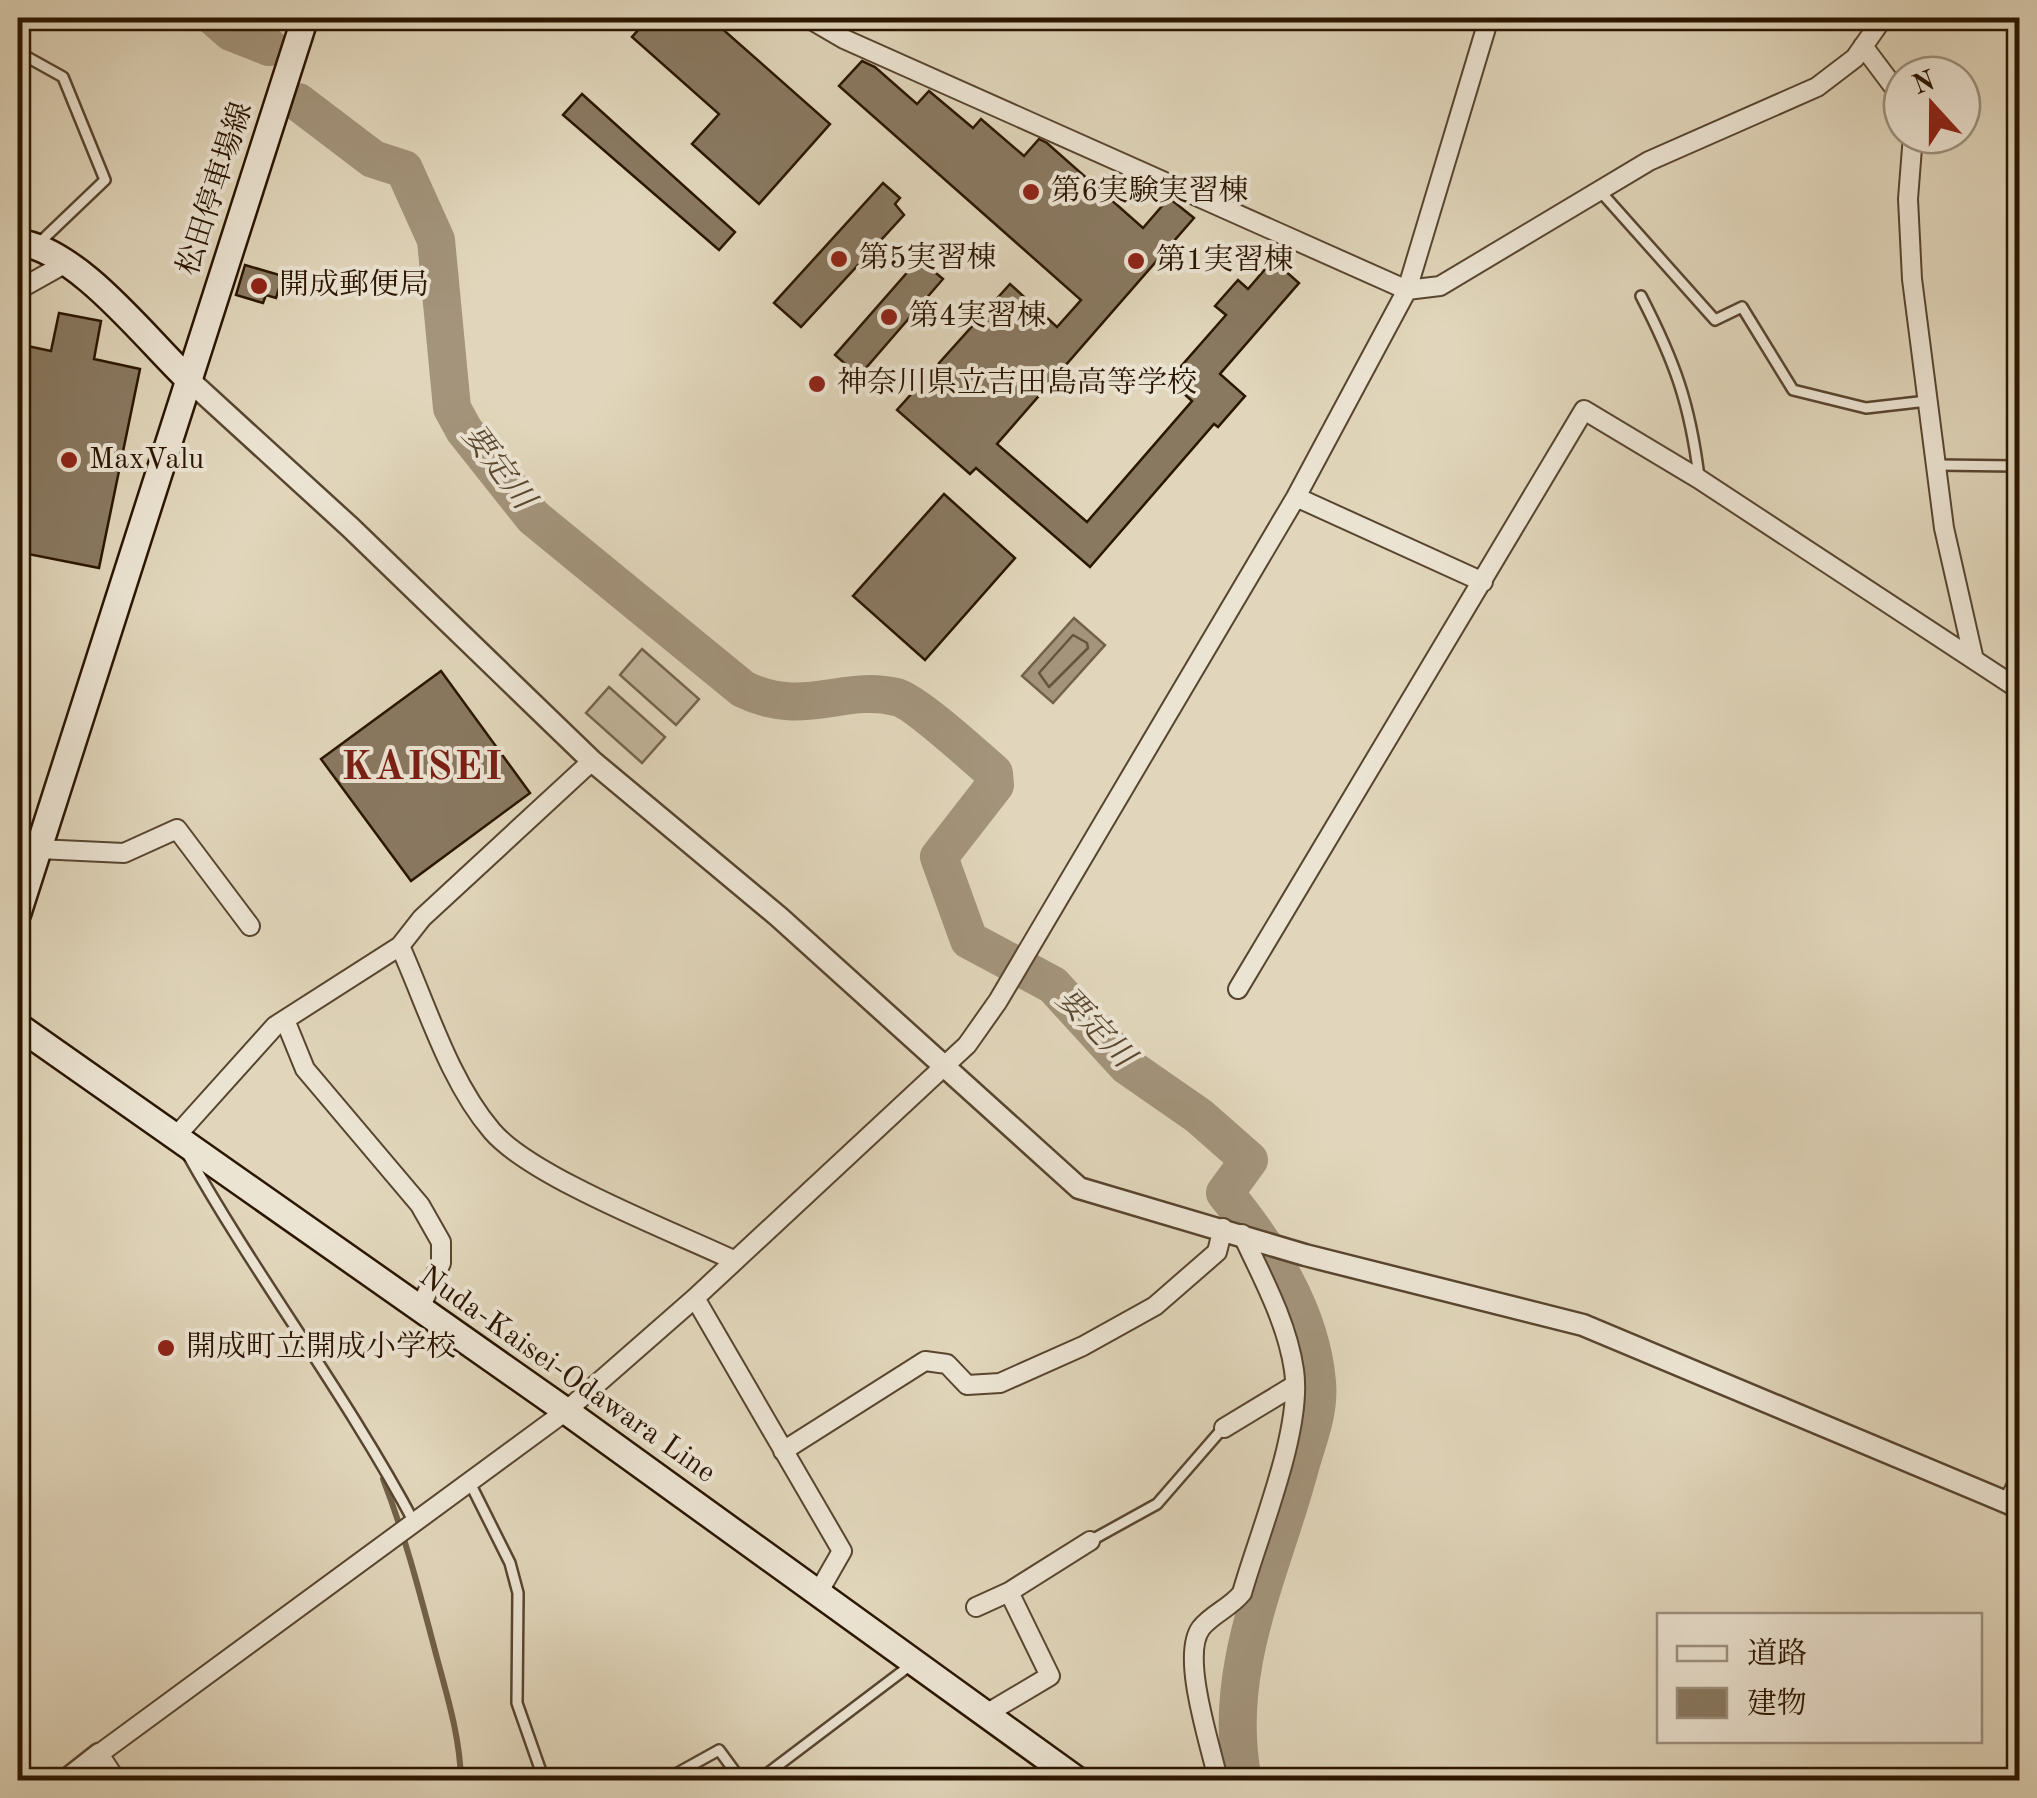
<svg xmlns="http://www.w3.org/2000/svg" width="2037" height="1798" font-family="'Old Standard TT','Noto Serif JP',serif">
<rect width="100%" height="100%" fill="#e1d6bb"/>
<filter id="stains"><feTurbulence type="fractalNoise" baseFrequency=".002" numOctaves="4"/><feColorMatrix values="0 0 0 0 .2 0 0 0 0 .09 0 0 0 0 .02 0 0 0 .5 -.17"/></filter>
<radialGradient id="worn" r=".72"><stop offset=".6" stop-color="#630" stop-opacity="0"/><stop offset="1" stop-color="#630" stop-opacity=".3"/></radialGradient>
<!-- green -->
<path fill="#c2b59b" stroke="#76654e" stroke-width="2.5" d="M642 649 699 699 676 725 620 675Z
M609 687 665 737 642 763 586 713Z"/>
<!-- water -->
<path fill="#a3947b" stroke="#73614a" stroke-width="2.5" d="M1074 618 1105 645 1053 703 1022 676Z"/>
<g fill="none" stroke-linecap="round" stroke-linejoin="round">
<!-- shore -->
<path stroke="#66543e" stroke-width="2.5" d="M1073 635 1087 643 1088 648 1049 687 1039 673Z"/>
<!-- stream -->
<path stroke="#73614a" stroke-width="6" d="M383 1479C406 1538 421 1598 437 1658 448 1699 460 1738 461 1780"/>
<!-- river -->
<path stroke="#a3947b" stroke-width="38" d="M215 18 231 32 269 47
M298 102 373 159 404 169 436 240 452 408 464 430 533 517 743 689C804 719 843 684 896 697 913 700 977 758 994 773L995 785 939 857 969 940 1053 985 1127 1066 1199 1116 1249 1160 1225 1193C1269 1247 1311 1311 1317 1382 1320 1413 1307 1441 1299 1471 1271 1574 1221 1672 1243 1780"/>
</g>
<!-- building -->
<path fill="#897961" stroke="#2a1500" stroke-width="2.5" d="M649 18H710L830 124 759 204 692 144 719 114 632 37Z
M862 61 875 67 917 104 929 91 973 128 981 119 1024 156 1039 139 1047 143 1143 228 1169 198 1194 218 997 444 1087 522 1192 401 1169 380 1226 315 1215 306 1238 280 1248 289 1273 260 1299 283 1220 374 1245 396 1218 427 1214 424 1090 567 976 468 970 474 897 410 1010 284 1057 327 1081 300 839 86Z
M582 94 735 232 719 250 563 115Z
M883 183 900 198 895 204 904 215 801 327 774 303Z
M919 259 943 279 859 376 835 355Z
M245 265 283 276 276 298 266 295 263 303 236 295Z
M59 313 101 321 94 359 140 369 99 568 18 552V344L51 351Z
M944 494 1015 558 925 660 853 596Z
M441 671 530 793 411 881 321 759Z"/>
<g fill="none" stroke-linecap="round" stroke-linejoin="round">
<defs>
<path id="service" d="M18 52 63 77 105 180 37 245
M1600 191 1715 320 1742 307 1793 390 1866 408 1927 401
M1641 296C1675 362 1690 404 1699 477
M1936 465 2016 466 2020 448
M188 1155C259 1281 347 1396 415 1524
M471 1485 510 1563 518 1593 517 1703 544 1780
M1090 1541 1157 1504 1223 1428
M665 1780 719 1750 741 1780
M751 1780 768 1773 912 1664"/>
<path id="minor" d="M808 18 844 39 1407 290 1440 286 1649 161 1817 87 1855 58 1883 18
M1863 46 1902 98
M1913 135 1908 199 1912 279 1944 528 1974 660
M18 290 68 262
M1296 497 1483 582
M38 849 124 853 177 829 250 926
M400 946C427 1006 449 1081 492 1131 531 1177 674 1232 733 1260
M1238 989 1584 410 1699 479 2020 690
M285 1020 305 1069 420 1205 441 1242V1263L419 1310
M177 1135 275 1026 400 946 422 918 592 761
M695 1298 842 1551 818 1593
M1224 1428 1295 1385
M783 1451 925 1361 947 1364 967 1385 1000 1383 1083 1346 1155 1306 1217 1252 1223 1228
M2008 1502 2020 1479
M976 1607 1009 1592 1090 1541
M986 1714 1050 1676 1009 1592
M116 1780 99 1754 566 1411 695 1298 967 1045 998 1001 1296 497 1407 290 1489 18
M1218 1780C1211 1746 1180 1656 1201 1628 1212 1614 1230 1608 1242 1593 1259 1533 1303 1429 1294 1370 1287 1322 1262 1277 1242 1234"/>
<path id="tertiary" d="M189 380 351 528 592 761 779 917 1079 1188 1305 1255 1583 1325 2020 1508
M66 1780 99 1754"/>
<path id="secondary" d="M18 242C79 251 144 337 189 380
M18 913 305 18
M18 1026 566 1411 1077 1780"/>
</defs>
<!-- service casing -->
<use href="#service" stroke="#58452f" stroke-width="14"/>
<!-- minor casing -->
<use href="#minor" stroke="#58452f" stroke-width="22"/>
<!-- tertiary casing -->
<use href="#tertiary" stroke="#58452f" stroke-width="25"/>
<!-- secondary casing -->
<use href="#secondary" stroke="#2a1500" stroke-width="30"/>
<!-- service -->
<use href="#service" stroke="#ece4d3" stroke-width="9"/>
<!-- minor -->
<use href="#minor" stroke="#ece4d3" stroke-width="18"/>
<!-- tertiary -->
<use href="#tertiary" stroke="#ece4d3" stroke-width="20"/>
<!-- secondary -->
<use href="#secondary" stroke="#ece4d3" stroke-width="25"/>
</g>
<!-- markers -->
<g fill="#8f2418" stroke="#ece4d3" stroke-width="4">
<circle cx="1031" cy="192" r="10"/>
<circle cx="839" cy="259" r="10"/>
<circle cx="1136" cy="261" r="10"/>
<circle cx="259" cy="286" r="10"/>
<circle cx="889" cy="317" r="10"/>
<circle cx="817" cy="384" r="10"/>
<circle cx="69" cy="460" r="10"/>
<circle cx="166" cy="1348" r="10"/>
</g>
<g text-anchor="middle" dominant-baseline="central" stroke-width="8" stroke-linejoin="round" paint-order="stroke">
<!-- street labels -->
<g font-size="30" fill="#2a1500" stroke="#ece4d3">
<text transform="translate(216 189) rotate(-72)">松田停車場線</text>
<text transform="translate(567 1375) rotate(35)">Nuda-Kaisei-Odawara Line</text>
</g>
<!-- poi labels -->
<g font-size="30" fill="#2a1500" stroke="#ece4d3" text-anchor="start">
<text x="1051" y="192">第6実験実習棟</text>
<text x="859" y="259">第5実習棟</text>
<text x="1156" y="261">第1実習棟</text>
<text x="279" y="286">開成郵便局</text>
<text x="909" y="317">第4実習棟</text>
<text x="837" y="384">神奈川県立吉田島高等学校</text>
<text x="89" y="460">MaxValu</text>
<text x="186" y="1348">開成町立開成小学校</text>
</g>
<!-- water labels -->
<g font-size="32" font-style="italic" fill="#5a4831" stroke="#ece4d3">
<text transform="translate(497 468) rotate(53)">要定川</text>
<text transform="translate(1094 1029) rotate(46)">要定川</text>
</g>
<!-- district labels -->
<g font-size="40" font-weight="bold" letter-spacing="2.5" fill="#7a1f14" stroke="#ece4d3">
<text x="423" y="769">KAISEI</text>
</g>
</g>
<!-- margin -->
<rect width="2037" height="1798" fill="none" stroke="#e1d6bb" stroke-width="60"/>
<rect x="20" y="20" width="1997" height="1758" fill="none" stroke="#2a1500" stroke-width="5"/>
<rect x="30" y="30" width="1977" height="1738" fill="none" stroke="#2a1500" stroke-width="2.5"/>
<!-- legend -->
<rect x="1657" y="1613" width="325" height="130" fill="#ece4d3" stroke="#9e917f" stroke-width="2.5"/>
<rect x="1677" y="1646" width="50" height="15" fill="#ece4d3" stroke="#9e917f" stroke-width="2.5"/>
<text x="1747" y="1663" font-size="30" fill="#2a1500">道路</text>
<rect x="1677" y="1688" width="50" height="30" fill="#897961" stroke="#9e917f" stroke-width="2.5"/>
<text x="1747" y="1713" font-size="30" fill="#2a1500">建物</text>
<!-- north arrow -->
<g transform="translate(1932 105) rotate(339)"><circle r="48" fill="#ece4d3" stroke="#9e917f" stroke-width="2.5"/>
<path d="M0-8L18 38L0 25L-18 38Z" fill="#8f2418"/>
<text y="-15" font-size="28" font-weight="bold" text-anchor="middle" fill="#2a1500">N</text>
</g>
<rect width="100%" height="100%" filter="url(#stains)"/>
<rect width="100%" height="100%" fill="url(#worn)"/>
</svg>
